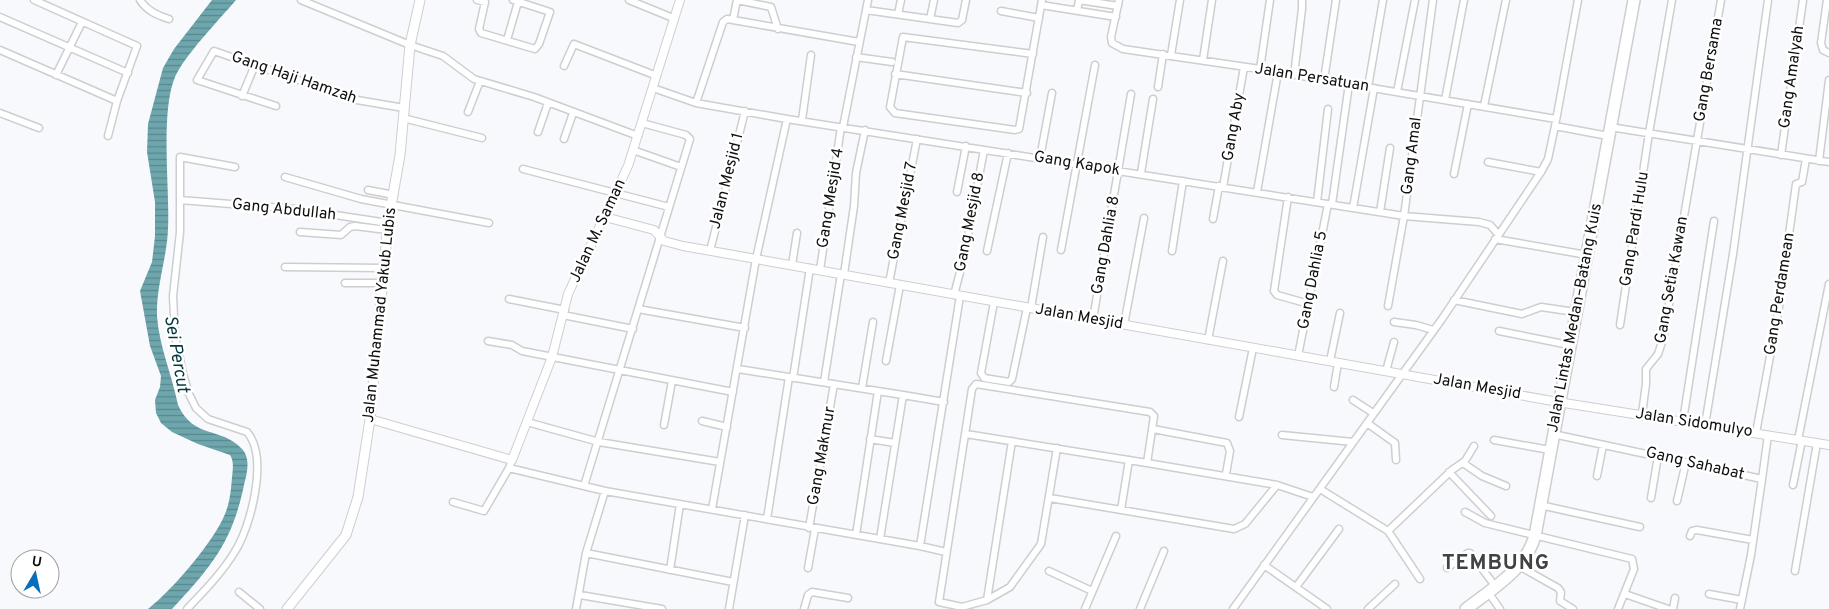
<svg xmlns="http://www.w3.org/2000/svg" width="1829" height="609" font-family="Overpass,sans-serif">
<defs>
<pattern id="water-rules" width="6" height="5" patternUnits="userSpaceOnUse" patternTransform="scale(1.25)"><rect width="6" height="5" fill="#6ea6ae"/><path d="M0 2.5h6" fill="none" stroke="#59868c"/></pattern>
</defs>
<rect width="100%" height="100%" fill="#f8f9fc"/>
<!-- water -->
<path fill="url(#water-rules)" d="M212 0H236C220 19 184 56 175 77 160 113 170 189 168 229 167 258 156 286 157 316 159 346 172 375 178 405 194 440 221 426 242 449 251 459 247 473 244 485 232 543 211 567 172 609H148C172 590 213 543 225 514 230 502 231 490 232 477 233 469 234 461 230 455L198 444 172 432 161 423 156 413 155 400 160 387 161 376 150 346 140 291 152 262 155 236V202L147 152 148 124 163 68 174 49Z"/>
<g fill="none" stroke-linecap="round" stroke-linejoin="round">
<defs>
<path id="minor" d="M34 0 137 46 117 101 108 136
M140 0C147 11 157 15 169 19
M301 0 410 45 443 56 474 79 534 97 638 136
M477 0 485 2 479 29 481 33 535 49 539 44 550 12 513 0
M629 0 673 18
M737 0 733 20 859 42
M737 0 771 7 778 29
M1119 0 1111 37 1112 43 1123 49 1260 69 1556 119
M1827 0 1821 43 1823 50 1829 53
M1041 5 1116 17
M866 10 958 23 962 20 966 0
M1001 11 1039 18
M1077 11 1079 0 1118 6
M898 14 901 0
M0 17 128 73
M930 19 934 0
M507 40 518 2
M0 50 117 101
M1033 54 903 37 890 107 895 113 1015 130 1019 129 1042 0
M1171 55 1180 0
M856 57 892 62
M1203 60 1212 0
M564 66 574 44 657 76
M1260 69 1270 0
M895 74 1027 93
M56 75 82 22
M1294 75 1302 9V0
M1324 80 1336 0
M1158 87 1163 54
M1368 87 1383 0
M653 88 696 103 787 119 1404 216 1479 222 1490 225 1498 234
M1397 92 1415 0
M242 96 255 65
M1445 100 1464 0
M696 103 723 22 727 19 733 20
M276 106 197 80 214 51 357 100 404 108
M1484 106 1506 0
M468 112 480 81
M0 113 39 128
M403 118 482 138
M802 120 811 55
M1555 126 1608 136
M843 127 868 0
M1610 127 1829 162
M538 132 548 103
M564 139 573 113
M633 150 681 167
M1781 155 1803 0
M1040 158 1052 93
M1819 161 1829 80
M1488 162 1541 172
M523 169 669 207
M1141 173 1153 99
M1454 174 1468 104
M285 177 361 199 489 223
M1223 187 1244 67
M368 190 394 195
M957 192 966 146
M1257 192 1278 72
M1288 197 1274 291 1277 295 1309 304
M180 200 296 209 388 223
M1317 202 1328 109
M1332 204 1349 84
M1353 208 1374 88
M1380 212 1390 148
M1213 219 1219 186
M300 232 341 235 350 227 355 226 387 230
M1495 239 1587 255
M1061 250 1095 65
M710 251 745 111
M987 251 1008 153
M1172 251 1183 181
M792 265 797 233
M285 267 384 268
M820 270 841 127
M844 274 854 206 856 173 865 130
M345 283H383
M889 283 917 139
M954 295 964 257 984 150
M509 299 565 310
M1454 300 1522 314 1541 307 1575 312
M994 302 981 373 984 378 1009 382 1012 379 1027 308
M1388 306 1404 216 1433 0
M1031 308 1043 237
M638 309 745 328
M563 315 633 329
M1093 319 1131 94
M1394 322 1416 325 1433 330
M1124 325 1144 218
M1620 325 1649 133 1672 0
M1499 331 1569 345
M1208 340 1223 261
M488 341 512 345 522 351 733 392
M1298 356 1328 204
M886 361 900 285
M1330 361 1340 313
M738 369 903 395 880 539
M1386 371 1394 342
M793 378 810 268
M824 382 841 274
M1334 387 1338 363
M862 388 873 322
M903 395 944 402
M1353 400 1373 413
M1642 414 1646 384V369L1658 354 1663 339 1721 0
M1239 417 1253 348
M702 421 727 427
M1683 421 1714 221
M527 422 599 442 720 462
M1367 423 1395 443 1396 460
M664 425 672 381
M1705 425 1733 254 1768 0
M1153 429 1227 443 1230 451 1226 474
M1756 433 1779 307 1796 184 1802 182 1806 159
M966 434 1147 463
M1553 434 1762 479 1751 555 1740 609
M1282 435 1353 442
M870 439 895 443
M1494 440 1550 450
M1798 440 1829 284
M1057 448 1041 544 1010 587 987 600 962 607 939 602 972 389 976 384 1150 412 1154 416 1147 463 1277 485 1313 497
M512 460 509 468 605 491 920 546 960 296
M1463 463 1482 476 1506 486
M1449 472 1491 516
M1597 476 1603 445
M1762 479 1768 435
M1793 485 1802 440
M584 486 690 139 686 135 642 123
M1320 489 1388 531 1452 470 1465 461 1474 446
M1050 498 1234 529 1245 524 1277 485
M1651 498 1658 456
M1677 501 1686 462
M453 502 484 511 509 468
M1540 505 1640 527
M712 509 756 259 787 119
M1121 510 1129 460
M1465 512 1485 523 1632 559 1634 569 1618 609
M767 519 789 377
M809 528 834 384
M1388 531 1420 579
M856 535 878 391
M1690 536 1692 531 1697 530 1753 540
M920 546 946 552
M586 553 733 582
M1264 565 1327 609
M1519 566 1558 588 1561 592 1560 601 1573 609
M808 568 815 529
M1447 568 1468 553H1470L1496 587
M670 570 680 504
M1049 571 1092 591
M1795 571 1817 443
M1296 587 1339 529
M239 592 260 609
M1488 592 1500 609
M1625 594 1668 609
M1709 594 1742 600
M580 595 662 609
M987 600 1012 441
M187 609C204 591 221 574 234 553 251 527 269 457 247 432L208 419 196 408 189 394 183 374 175 336 173 296 180 232V157L235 167
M576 609 586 553 605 491
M729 609 745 515
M804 609 808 595 812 592 848 598
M1085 609 1116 536
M1140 609 1164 551
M1233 609 1442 319 1541 172 1548 159 1555 126 1578 0
M1368 609 1395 584
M1673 609 1675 598"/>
<path id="tertiary" d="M605 217 654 230 664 241 683 246 1558 402 1829 445
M370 419 512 460 552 357 568 294 628 166 680 0"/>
<path id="secondary" d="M287 609 346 535 358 497 370 419 388 223 400 155 410 45 420 0"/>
<path id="trunk" d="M1466 609C1493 588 1525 570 1535 536L1634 0"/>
</defs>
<!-- minor casing -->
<use href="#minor" stroke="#cdced0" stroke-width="9"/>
<!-- tertiary casing -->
<use href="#tertiary" stroke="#cdced0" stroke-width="10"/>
<!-- secondary casing -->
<use href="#secondary" stroke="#cdced0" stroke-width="11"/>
<!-- trunk casing -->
<use href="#trunk" stroke="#cdced0" stroke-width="14"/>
<!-- minor -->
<use href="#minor" stroke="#fff" stroke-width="6"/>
<!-- tertiary -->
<use href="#tertiary" stroke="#fff" stroke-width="8"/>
<!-- secondary -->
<use href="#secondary" stroke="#fff" stroke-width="9"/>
<!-- trunk -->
<use href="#trunk" stroke="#fff" stroke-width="11"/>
</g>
<g text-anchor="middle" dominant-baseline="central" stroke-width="5" stroke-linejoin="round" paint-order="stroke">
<!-- street labels -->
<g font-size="16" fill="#0f0f10" stroke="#fff">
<text transform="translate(1709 70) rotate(-80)">Gang Bersama</text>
<text transform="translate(1792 77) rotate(-82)">Gang Amalyah</text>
<text transform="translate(294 78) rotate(19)">Gang Haji Hamzah</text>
<text transform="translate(1312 78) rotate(9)">Jalan Persatuan</text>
<text transform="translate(1234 127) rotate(-80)">Gang Aby</text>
<text transform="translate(1412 156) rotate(-83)">Gang Amal</text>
<text transform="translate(1077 164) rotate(9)">Gang Kapok</text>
<text transform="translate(727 181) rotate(-76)">Jalan Mesjid 1</text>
<text transform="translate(831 198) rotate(-81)">Gang Mesjid 4</text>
<text transform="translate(284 210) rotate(6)">Gang Abdullah</text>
<text transform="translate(903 211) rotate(-79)">Gang Mesjid 7</text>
<text transform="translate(970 222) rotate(-79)">Gang Mesjid 8</text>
<text transform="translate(1635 229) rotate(-81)">Gang Pardi Hulu</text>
<text transform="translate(598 231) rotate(-65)">Jalan M. Saman</text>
<text transform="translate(1106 245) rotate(-80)">Gang Dahlia 8</text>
<text transform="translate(1313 280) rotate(-79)">Gang Dahlia 5</text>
<text transform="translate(1672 280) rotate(-80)">Gang Setia Kawan</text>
<text transform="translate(1780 294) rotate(-81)">Gang Perdamean</text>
<text transform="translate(380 315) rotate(-84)">Jalan Muhammad Yakub Lubis</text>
<text transform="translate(1079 317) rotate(10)">Jalan Mesjid</text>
<text transform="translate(1575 318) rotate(-79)">Jalan Lintas Medan–Batang Kuis</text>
<text transform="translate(1477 387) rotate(10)">Jalan Mesjid</text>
<text transform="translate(1694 423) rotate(9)">Jalan Sidomulyo</text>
<text transform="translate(822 456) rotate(-80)">Gang Makmur</text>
<text transform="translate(1695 464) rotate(13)">Gang Sahabat</text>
</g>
<!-- water labels -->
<g font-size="18" font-style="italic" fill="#00393f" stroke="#fff">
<text transform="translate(176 354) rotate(80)">Sei Percut</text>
</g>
<!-- district labels -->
<g font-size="21" font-weight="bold" letter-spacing="1" fill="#414244" stroke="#fff">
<text x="1496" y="563">TEMBUNG</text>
</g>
</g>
<!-- north arrow -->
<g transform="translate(35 574) rotate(9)"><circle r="24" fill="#ffffff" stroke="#9f9f9f"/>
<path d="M0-4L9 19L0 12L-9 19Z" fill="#086eba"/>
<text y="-8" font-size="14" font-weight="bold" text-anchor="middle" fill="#0f0f10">U</text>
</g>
</svg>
